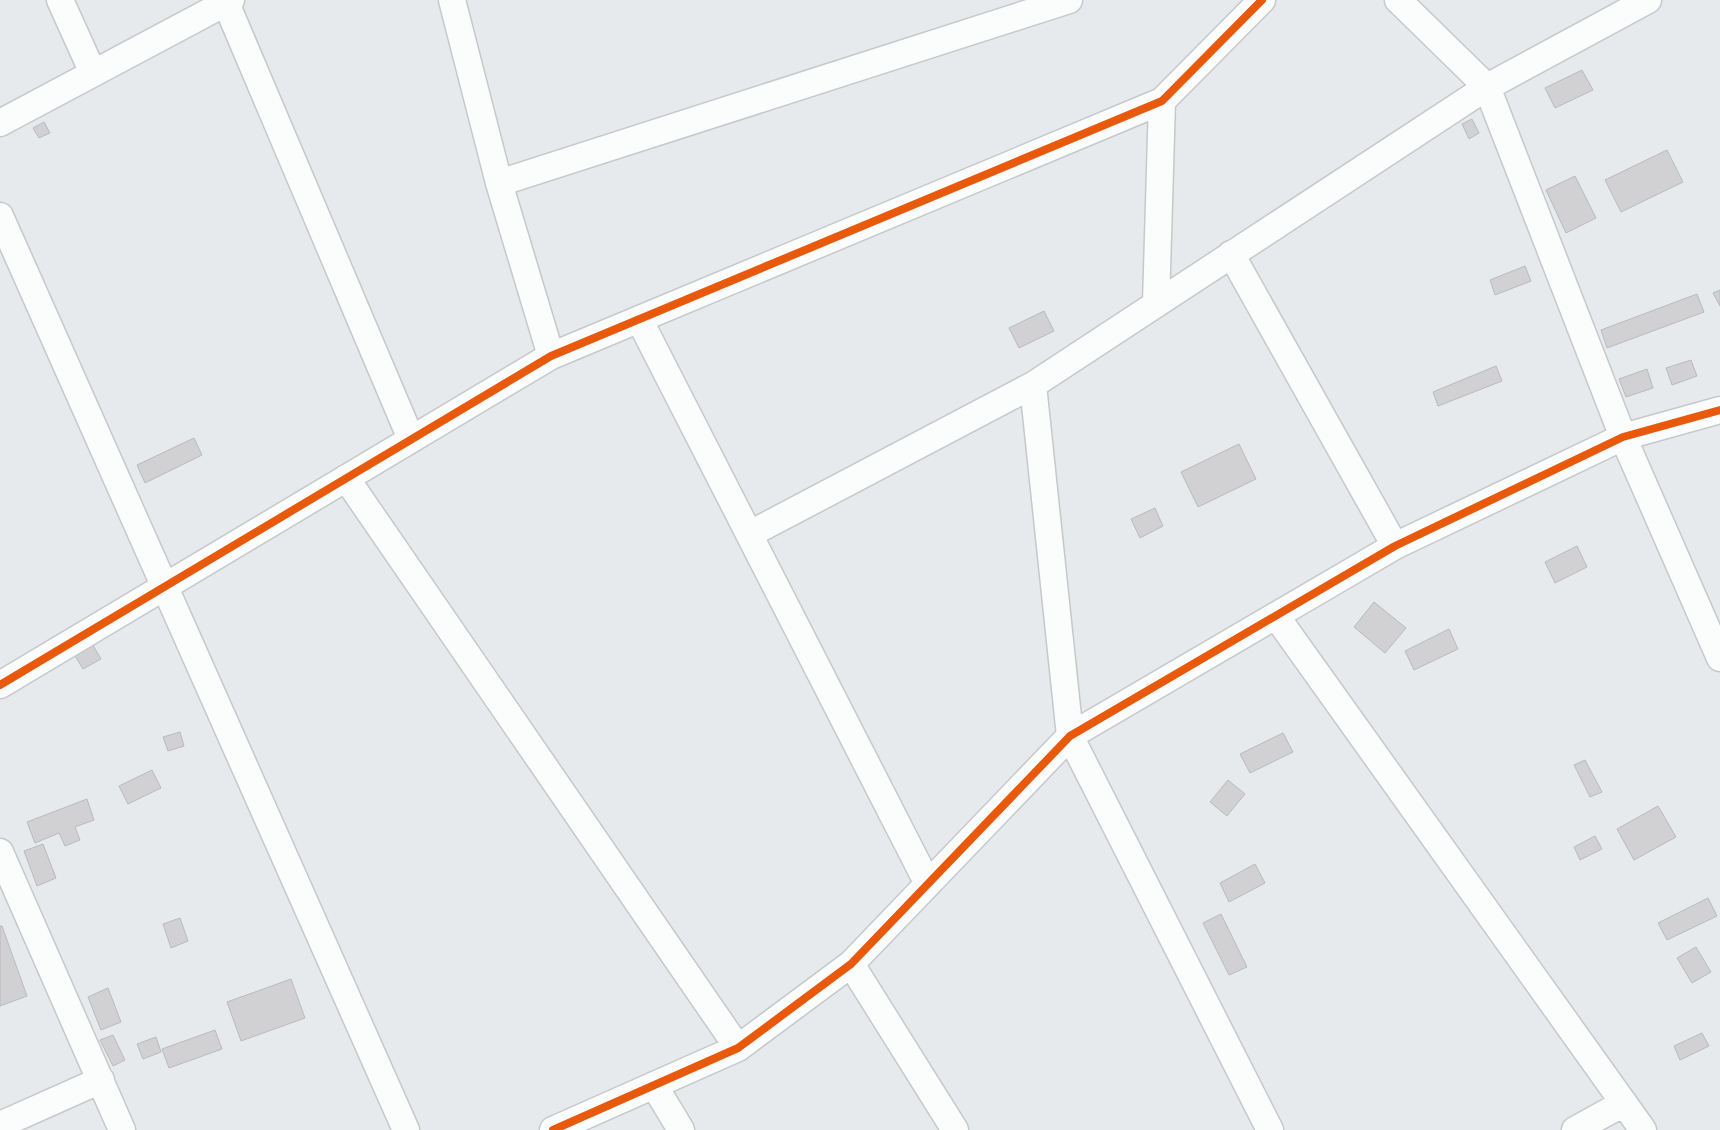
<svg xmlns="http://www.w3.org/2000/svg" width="1720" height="1130" font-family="'Alegreya Sans',sans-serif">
<rect width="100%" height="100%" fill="#e7eaed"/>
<!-- building -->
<path fill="#d1d1d3" stroke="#bababc" d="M1582 70 1593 90 1555 108 1545 88Z
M1472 119 1479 133 1469 139 1462 124Z
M44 122 50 133 39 138 33 128Z
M1667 150 1683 182 1621 212 1605 180Z
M1575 176 1596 218 1566 233 1546 190Z
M1525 266 1531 281 1495 295 1490 280Z
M1720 290V306L1713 293Z
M1697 294 1704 312 1607 348 1601 330Z
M1044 311 1054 331 1019 348 1009 328Z
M1691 360 1697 376 1672 385 1666 368Z
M1496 366 1502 381 1438 406 1433 392Z
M1647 369 1653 388 1626 397 1619 379Z
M194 438 202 455 145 483 137 465Z
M1239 444 1256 479 1198 507 1181 472Z
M1155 508 1163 526 1140 538 1131 519Z
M1577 546 1587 567 1555 583 1545 562Z
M1374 602 1406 628 1385 653 1354 627Z
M1449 629 1458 649 1414 670 1405 651Z
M90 640 101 659 83 669 72 651Z
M180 732 184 746 168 751 163 737Z
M1283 733 1293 752 1250 773 1240 754Z
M1585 760 1602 792 1590 797 1574 765Z
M152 770 161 788 128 804 119 786Z
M1228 780 1245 794 1227 816 1210 802Z
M87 799 94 820 75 827 80 840 65 846 59 833 35 843 27 822Z
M1658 806 1676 837 1634 860 1617 829Z
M1595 836 1602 849 1580 860 1574 847Z
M43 844 56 878 37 886 24 851Z
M1255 864 1265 883 1229 902 1220 883Z
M1708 898 1717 916 1667 940 1658 923Z
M1221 914 1247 967 1229 975 1203 923Z
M180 918 188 941 171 948 163 924Z
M0 926H2L27 996 0 1006Z
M1696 947 1711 972 1692 983 1677 958Z
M291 979 305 1018 241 1041 227 1002Z
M108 988 121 1022 101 1030 88 997Z
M215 1030 222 1049 169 1068 162 1049Z
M1702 1033 1709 1046 1680 1060 1674 1046Z
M113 1035 125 1060 113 1066 100 1040Z
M156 1037 161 1052 143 1059 137 1044Z"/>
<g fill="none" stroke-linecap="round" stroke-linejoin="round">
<defs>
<path id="street" d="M60 0 93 73
M452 0 499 183 551 356
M1398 0 1487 87 1623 437 1720 658
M226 3 411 439
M0 123 231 0
M499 183 1069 0
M0 216 406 1130
M1231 254 1395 546
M1156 304 1162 101
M639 319 928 884
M1033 385 1070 736 1270 1130
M346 478 738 1048
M750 534 1033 385 1487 87 1648 0
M1276 616 1643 1130
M0 685 551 356 1162 101 1262 0
M0 852 122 1130
M851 964 955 1130
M654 1085 681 1130
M0 1125 101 1080
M553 1130 738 1048 851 964 1070 736 1395 546 1623 437 1720 410
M1575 1130 1624 1103"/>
</defs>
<!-- street casing -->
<use href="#street" stroke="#c6c8cb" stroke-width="29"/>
<!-- street -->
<use href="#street" stroke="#fbfcfc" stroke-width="26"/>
<defs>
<path id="cycleway" d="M0 685 551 356 1162 101 1262 0
M553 1130 738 1048 851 964 1070 736 1395 546 1623 437 1720 410"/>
</defs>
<!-- cycleway casing -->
<use href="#cycleway" stroke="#fff" stroke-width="11"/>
<!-- cycleway -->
<use href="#cycleway" stroke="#e8590c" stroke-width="8"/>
</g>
</svg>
